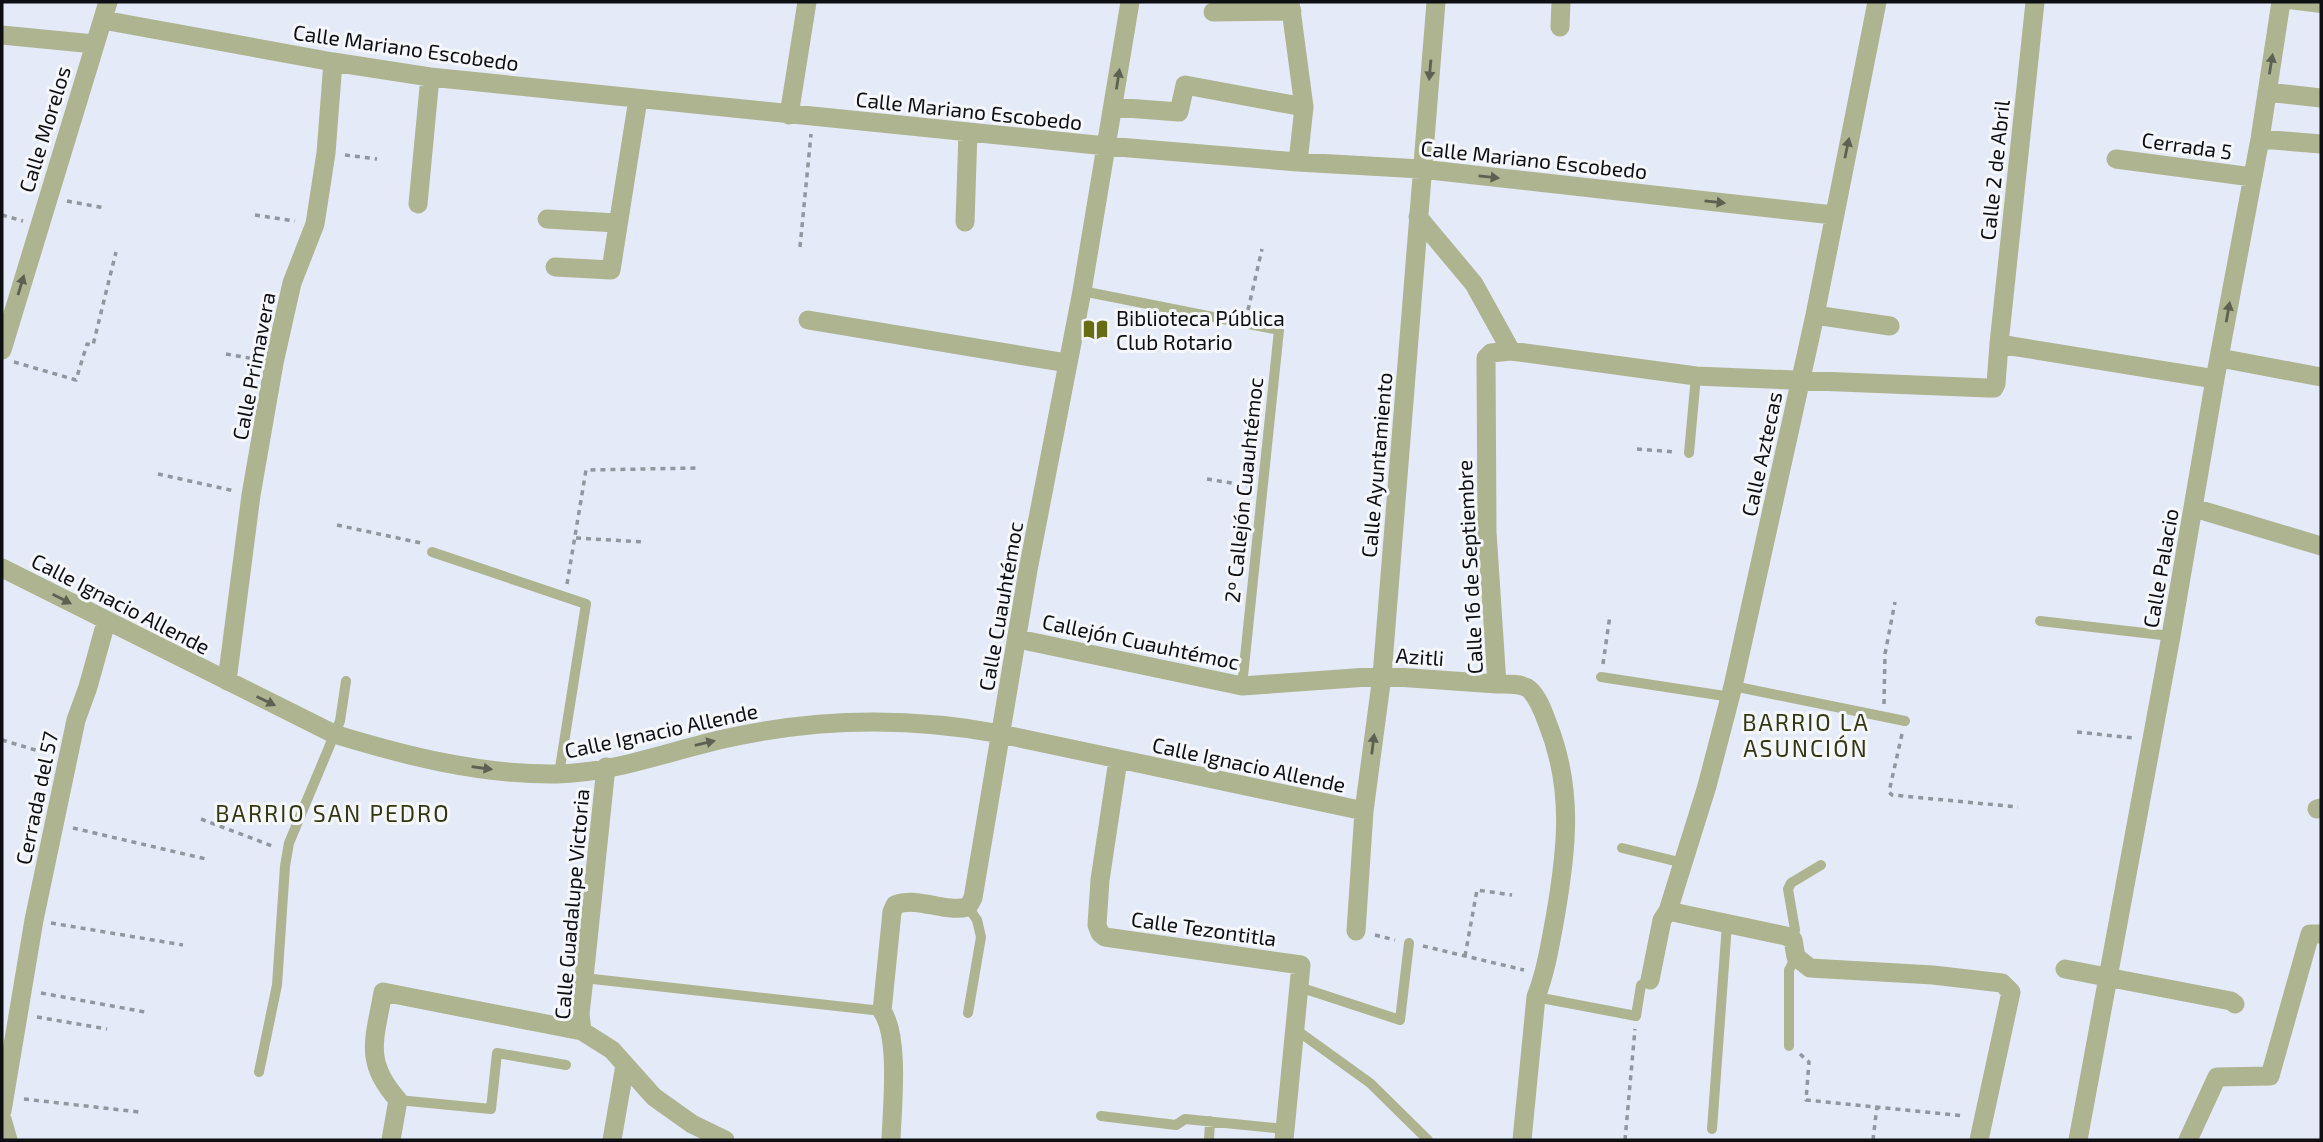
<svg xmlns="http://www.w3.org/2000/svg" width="2323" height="1142" font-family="'Exo 2',sans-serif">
<rect width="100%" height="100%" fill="#e4eaf7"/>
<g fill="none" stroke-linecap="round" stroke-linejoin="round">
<!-- path -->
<path stroke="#91969f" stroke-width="3.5" stroke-dasharray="5 5" stroke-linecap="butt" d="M345 155 377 159
M67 201 105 208
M2 215 23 221
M255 215 295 221
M800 247 811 134
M1248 310 1262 249
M226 354 255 359
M14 362 76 380 87 344 93 345 116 252
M1637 449 1676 452
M158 474 235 491
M1207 479 1250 486
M337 525 421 543
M576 538 644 542
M567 584 586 470 700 468
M1603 664 1610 615
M1884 704 1885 654 1895 602
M2077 732 2134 738
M1902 734 1889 792 1892 795 2018 807
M2 740 49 754
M201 819 275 847
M73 828 206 859
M51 923 183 945
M1375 935 1395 940
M1423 946 1524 970
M1465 956 1477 890 1512 895
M41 993 145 1012
M37 1017 107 1029
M1800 1054 1809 1062 1806 1100 1965 1116
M24 1099 139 1112
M1625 1140 1635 1029
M1873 1140 1877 1106"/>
<!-- lane -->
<path stroke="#aeb390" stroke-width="10" d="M2281 3 2321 8
M1082 291 1279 330 1242 686
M1689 453 1696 376
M432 552 586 604 559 774
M2040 621 2171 636
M1601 677 1731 697
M1733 686 1905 721
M1622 848 1683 863
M968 907 977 920 981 937 968 1013
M1793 940 1795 930 1788 889 1791 883 1821 865
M584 978 882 1011
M1299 987 1400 1020 1409 943
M1536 997 1636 1016 1641 985 1650 980
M1295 1029 1370 1083 1428 1140
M1789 1046V970L1796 957
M259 1072 277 985 285 866 289 843 340 721 346 681
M398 1100 491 1109 497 1053 566 1065
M1101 1116 1176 1125 1185 1119 1285 1129
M1712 1129 1727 924
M1209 1140 1210 1121"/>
<!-- street -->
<path stroke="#aeb390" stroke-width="19" d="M1290 2 1304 107 1298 162
M1213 12 1292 11
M103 20 333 62 430 77 1106 146 1298 162 1421 169 1833 215
M1560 27 1561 2
M2 35 94 44
M2267 92 2321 98
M1113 107 1179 112 1185 85 1304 107
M789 115 807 2
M2260 139 2321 144
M2116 159 2252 177
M418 204 430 77
M1418 217 1474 284 1511 351
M547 219 617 223
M965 222 968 132
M555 267 611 270 638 99
M1815 315 1890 326
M808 320 1067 363
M1999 344 2035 2
M2 350 108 2
M2220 358 2321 377
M2194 508 2321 546
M2 568 334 734C406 756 481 775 557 774 614 773 672 750 728 738 819 718 910 717 1001 734L1364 811
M1018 639 1242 686 1382 676 1497 684
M227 681 251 495 274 363 292 283 315 224 326 153 333 62
M1118 760 1100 880 1097 925 1100 933 1105 937 1301 965 1284 1140
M2317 809 2321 808
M1668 911 1786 936 1793 940 1796 957 1810 968 1933 975 2002 983 2011 992 1979 1140
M1356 931 1364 811 1382 676 1436 2
M2065 969 2231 1001 2235 1004
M1650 980 1662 920 1668 911 1707 786 1733 686 1815 315 1877 2
M582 1031 580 1014 584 978 606 767
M2 1111 34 920 76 720 88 687 106 622
M2 1119 8 1140
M391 1140 398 1100C363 1061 375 1039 383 992L582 1031 612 1050 654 1097 692 1124 725 1140
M612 1140 625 1065
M891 1140C892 1108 900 1037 882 1011L892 912 895 905C919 896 943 913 968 907L973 898 1028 570 1082 291 1130 2
M1522 1140 1536 997C1546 971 1550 945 1555 918 1567 849 1574 789 1547 722 1543 711 1538 697 1529 689 1521 683 1507 684 1497 684L1487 532 1486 358 1491 353 1511 351 1696 376 1988 388H1994L1996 384 1999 344 2215 379
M2078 1140 2171 636 2215 379 2260 139 2281 2
M2188 1140 2217 1077 2270 1076 2310 934H2321"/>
</g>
<!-- one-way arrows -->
<defs><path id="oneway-solid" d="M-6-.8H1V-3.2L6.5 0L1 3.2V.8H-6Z" transform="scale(1.75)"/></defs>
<g fill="#5e6152">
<use href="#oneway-solid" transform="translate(2271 64) rotate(-81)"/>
<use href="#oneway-solid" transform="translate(1430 70) rotate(95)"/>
<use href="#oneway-solid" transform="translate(1118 79) rotate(-81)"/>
<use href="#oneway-solid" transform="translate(1847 148) rotate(-78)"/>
<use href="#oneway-solid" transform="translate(1489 177) rotate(6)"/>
<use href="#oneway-solid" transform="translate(1715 202) rotate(6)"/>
<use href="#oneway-solid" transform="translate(21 285) rotate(-73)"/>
<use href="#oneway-solid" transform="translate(2228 312) rotate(-80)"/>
<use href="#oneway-solid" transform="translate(62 599) rotate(27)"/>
<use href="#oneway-solid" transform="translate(266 701) rotate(26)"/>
<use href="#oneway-solid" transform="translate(705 743) rotate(-13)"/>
<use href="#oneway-solid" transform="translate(1373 744) rotate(-83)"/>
<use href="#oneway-solid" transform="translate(482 768) rotate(8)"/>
</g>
<!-- icons -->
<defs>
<symbol id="library-bare" viewBox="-9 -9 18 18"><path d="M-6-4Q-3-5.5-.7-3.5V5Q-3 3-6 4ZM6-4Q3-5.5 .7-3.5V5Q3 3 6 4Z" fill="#666d12" stroke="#f5f7fd" stroke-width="2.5" paint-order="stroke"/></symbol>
</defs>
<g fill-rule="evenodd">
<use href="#library-bare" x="1078" y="312" width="35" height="35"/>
</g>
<g text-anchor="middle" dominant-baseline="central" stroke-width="6" stroke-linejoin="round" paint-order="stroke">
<!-- street labels -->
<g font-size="21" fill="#0d0f13" stroke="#f5f7fd">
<text transform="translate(406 47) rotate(8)">Calle Mariano Escobedo</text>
<text transform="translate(969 110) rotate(6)">Calle Mariano Escobedo</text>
<text transform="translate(44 129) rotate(-73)">Calle Morelos</text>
<text transform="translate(2187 145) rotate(8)">Cerrada 5</text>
<text transform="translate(1534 159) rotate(6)">Calle Mariano Escobedo</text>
<text transform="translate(1994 170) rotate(-84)">Calle 2 de Abril</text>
<text transform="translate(253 366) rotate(-79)">Calle Primavera</text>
<text transform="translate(1761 454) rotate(-78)">Calle Aztecas</text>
<text transform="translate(1376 465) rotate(-85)">Calle Ayuntamiento</text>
<text transform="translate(1243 490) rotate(-84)">2º Callejón Cuauhtémoc</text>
<text transform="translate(1469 567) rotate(-93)">Calle 16 de Septiembre</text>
<text transform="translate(2160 568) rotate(-80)">Calle Palacio</text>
<text transform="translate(121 603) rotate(27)">Calle Ignacio Allende</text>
<text transform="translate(1000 606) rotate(-80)">Calle Cuauhtémoc</text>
<text transform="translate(1141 641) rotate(12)">Callejón Cuauhtémoc</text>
<text transform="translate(1420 656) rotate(4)">Azitli</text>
<text transform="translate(661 730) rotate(-12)">Calle Ignacio Allende</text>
<text transform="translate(1249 764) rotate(12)">Calle Ignacio Allende</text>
<text transform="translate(36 798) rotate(-78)">Cerrada del 57</text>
<text transform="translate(571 904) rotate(-85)">Calle Guadalupe Victoria</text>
<text transform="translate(1204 928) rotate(8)">Calle Tezontitla</text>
</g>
<!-- poi labels -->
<g font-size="21" fill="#0d0f13" stroke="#f5f7fd" text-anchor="start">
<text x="1116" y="317">Biblioteca Pública<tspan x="1116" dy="24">Club Rotario</tspan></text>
</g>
<!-- neighbourhood labels -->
<g font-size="23" letter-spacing="2" fill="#343810" stroke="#f5f7fd">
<text x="1806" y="722">BARRIO LA<tspan x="1806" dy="26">ASUNCIÓN</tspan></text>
<text x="333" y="813">BARRIO SAN PEDRO</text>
</g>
</g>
<!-- border -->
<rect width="2323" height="1142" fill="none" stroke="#0d0f13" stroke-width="7"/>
</svg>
